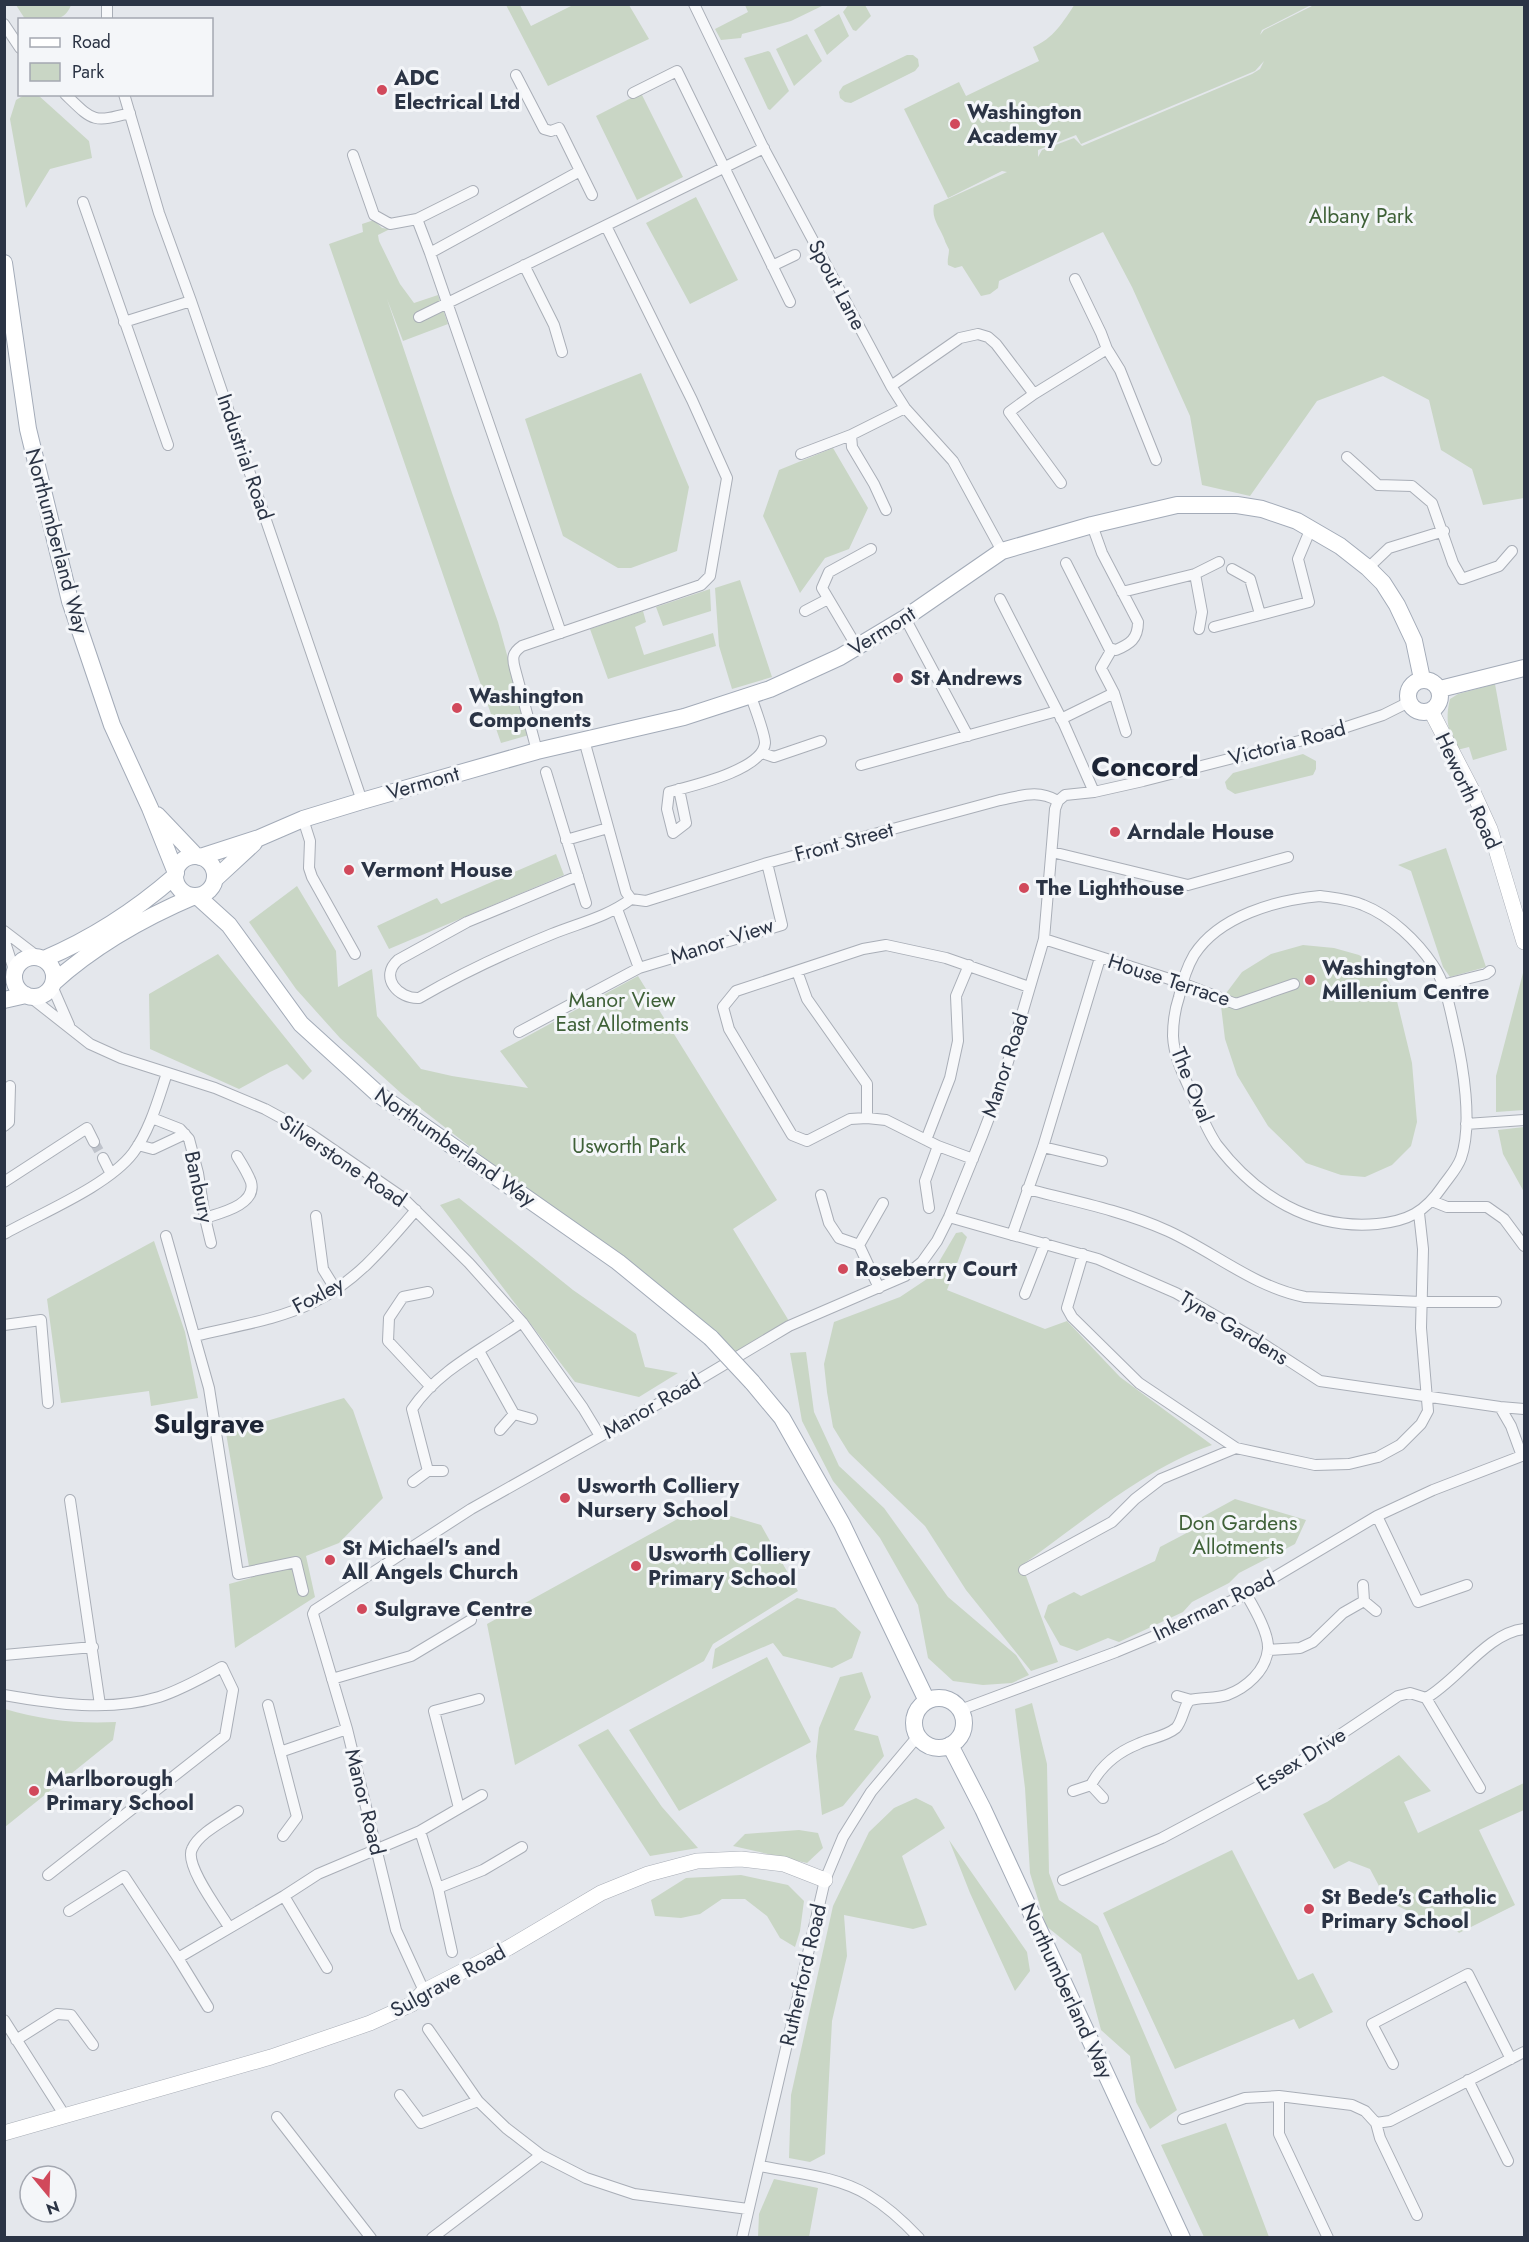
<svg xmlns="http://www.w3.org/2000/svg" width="1529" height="2242" font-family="Jost,sans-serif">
<rect width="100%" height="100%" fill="#e4e7ec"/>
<!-- green -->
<path fill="#c9d6c5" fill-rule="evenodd" d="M849 4 865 5 871 16 856 31 853 30 843 12Z
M1075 4 1311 5 1262 30 1260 35 1264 30 1314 5H1524V498L1483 505 1472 469 1441 450 1429 400 1383 376 1317 401 1250 496 1202 485 1190 416 1132 287 1103 232 999 281 998 288 990 294 981 296 962 266 955 268 948 265C947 259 949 255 949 250 949 249 945 242 945 241 941 228 931 220 934 205L1007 172 1002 171 948 198 904 109 959 82 966 96 1039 61 1033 47C1053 39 1063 22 1075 4ZM1264 61 1260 69 1252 74 1082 146 1074 138 1042 150 1038 157V150L1076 135 1081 144 1255 71Z
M16 5V4L71 5C64 25 42 20 25 19Z
M506 5H520L531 26 573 5H629L649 39 548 86Z
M745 5H824L791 21 742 34 741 38 721 40 715 29 748 12Z
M839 14 849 36 827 55 814 30Z
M807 34 822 61 794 86 776 49Z
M768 51 770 52 789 91 770 110 768 109 744 58Z
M907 55H913L918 59 919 66 915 71 851 103 845 102 840 98 839 92 843 86Z
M641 93 683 177 637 200 596 116Z
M26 94 38 95 89 141 92 158 50 169 26 208 10 119 16 100Z
M696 197 738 280 690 304 646 223Z
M374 220 382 228 390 229 378 235 379 241 400 284 414 303 438 295 448 324 403 341 387 299 452 493 498 622 529 735 501 743 329 244 363 232 362 224Z
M641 373 689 487 677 551 631 568H618L563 536 525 419Z
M833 448 868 508 849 549 825 558 800 593 763 516 779 470Z
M740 580 772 677 732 689 719 646 715 588Z
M710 589 711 611 663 626 656 607Z
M643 611 646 622 635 627 644 655 713 633 716 646 608 679 590 629Z
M1495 684 1507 750 1473 760 1469 747 1457 750C1448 732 1445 719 1450 699L1458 694Z
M1303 754 1316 761V769L1313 775 1235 794 1227 789 1225 782 1233 773Z
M1446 848 1486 967 1450 977 1443 967 1411 871 1398 865Z
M556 854 564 875 389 949 377 926 437 898 441 904Z
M297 886 336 951 338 987 372 969 377 1016 421 1069 452 1076 528 1088 500 1051 638 976 777 1200 733 1229 789 1321 740 1356 402 1094 340 1038 296 989 249 922Z
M1303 945 1334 948 1359 955 1384 972 1396 997 1412 1063 1417 1122 1411 1146 1392 1165 1365 1177 1341 1175 1306 1163 1268 1126 1237 1075 1225 1039 1221 1006 1227 992 1242 972 1271 954Z
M218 954 312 1071 303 1080 287 1064 270 1072 239 1089 150 1049 149 994Z
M1523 973 1524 1110 1496 1112V1076Z
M1524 1127V1192L1503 1154 1498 1130Z
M459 1198 573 1290 636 1334 645 1367 678 1373 639 1397 575 1382 440 1205Z
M962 1232 967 1237 947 1290 1045 1329 1067 1321 1120 1377 1212 1445C1145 1468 1080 1524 1022 1565L1058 1662 1031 1671 966 1590 925 1526 849 1453 833 1427 827 1392 824 1364 834 1322 900 1297 930 1277 956 1233Z
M154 1241 185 1332 198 1398 151 1406 149 1391 61 1403 47 1299Z
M806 1352 814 1412 839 1466 884 1508 948 1597 1016 1655 1029 1675 1012 1683 983 1685 953 1681 928 1658 918 1605 880 1538 833 1481 802 1421 790 1353Z
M344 1398 353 1410 383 1498 339 1543 306 1556 315 1597 235 1648 229 1584 251 1578 226 1433Z
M1235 1499 1306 1520 1295 1544 1239 1573 1229 1583 1192 1602 1183 1612 1119 1642 1108 1638 1077 1651 1060 1645 1044 1617 1048 1605 1074 1592 1081 1596 1155 1561 1160 1547 1200 1526 1202 1517Z
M710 1510 761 1525 798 1591 713 1644 704 1661 515 1765 487 1624 683 1516 691 1521Z
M797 1598 835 1608 861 1632 852 1658 832 1668 783 1656 773 1643 712 1669 715 1649Z
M767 1657 811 1742 679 1811 629 1730Z
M862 1672 871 1697 854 1730 878 1736 884 1756 843 1806 822 1815 816 1756 819 1728 840 1677Z
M1032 1703 1047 1764 1049 1873 1059 1900 1098 1926 1177 2110 1150 2129 1136 2102 1130 2056 1101 2030 1081 1954 1046 1926 1030 1873 1025 1788 1015 1709Z
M5 1709C42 1720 78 1724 116 1722L113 1740 5 1827Z
M608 1729 662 1807 698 1848 650 1856 578 1745Z
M1399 1755 1431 1791 1404 1802 1418 1833 1524 1783V1810L1479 1830 1515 1905 1459 1933C1449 1922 1437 1913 1423 1918L1387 1901 1370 1869 1349 1861 1334 1869 1303 1814 1327 1802Z
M916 1798 932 1806 945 1828 902 1856 927 1925 913 1929 844 1915 847 1956 832 2021 825 2154 810 2162 789 2158 791 2095 833 1906 869 1832 894 1808Z
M799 1830 818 1833 823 1848 807 1863 733 1846 745 1834Z
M949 1840 1027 1952 1030 1971 1015 1991 970 1893Z
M1232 1850 1298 1980 1313 1973 1333 2012 1299 2029 1294 2019 1175 2069 1103 1913Z
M741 1875 788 1885 804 1901 800 1931 795 1947 780 1938 767 1916 745 1899H722L700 1914 681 1918 655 1916 651 1900 686 1878Z
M1226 2123 1269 2237H1204L1161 2145Z
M774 2179 818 2188 809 2237H758L759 2214Z"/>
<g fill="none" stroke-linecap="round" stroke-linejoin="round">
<!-- street-tunnel -->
<path stroke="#bfc3cb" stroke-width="10" stroke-dasharray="10 5" stroke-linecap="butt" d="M94 1142 103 1158"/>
<defs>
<path id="street" d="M694 4 763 147 891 386 905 408 953 461 1002 551
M107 20V4
M4 24 20 48
M516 75 544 129 551 131 559 128 592 195
M633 93 677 71 790 302
M65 94C93 121 92 123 130 113
M124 94 159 213 191 301 362 801
M353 155 374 215 390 224 417 219 430 253
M83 202 168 445
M417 219 473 191
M524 265 554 325 562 352
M772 266 795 255
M1075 279 1101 333 1107 349 1120 370 1156 460
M419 317 764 148
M124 322 191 301
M891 386 960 338 978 334 988 337 996 344 1034 394
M801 454 851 435
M1347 457 1378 485 1412 486 1432 503 1453 563 1462 579 1499 566 1512 551
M1061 483 1009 412 1034 394 1107 349
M886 510 874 484 852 447 851 435 905 408
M1066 563 1109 648 1116 650C1130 644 1138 639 1138 622L1102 553 1092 525
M1368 568 1389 548 1444 531
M1232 569 1250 579 1260 614
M1195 574 1219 562
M1122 592 1195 574 1202 612 1199 629
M1000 599 1064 724 1094 792
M805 611 828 599
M905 618 968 736
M1214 627 1309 602 1298 559 1311 528
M561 633 430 253 580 171
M857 647 822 588 829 572 871 549
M1114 693 1126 732
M1061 719 1114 693 1101 668 1112 649
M584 740 626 892 631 899
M537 751 515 669C512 658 512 653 522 646L701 585 710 576 727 478 692 400 606 226
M762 753 774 757 821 741
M861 765 1057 711
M546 772 586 903
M679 789 686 823 673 833 667 809 669 792C691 786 763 770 765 743 765 734 754 705 750 694
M1058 801 1065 795 1094 792 1143 781 1319 736 1383 715 1409 702
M303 819 310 841 309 868 312 877 355 954
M566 840 608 828
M1052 852 1188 885 1288 857
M578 876 467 922 398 960C379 977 398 999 419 998 462 973 505 953 552 934 579 923 607 917 631 899
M1320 896C1334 898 1349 899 1363 905 1391 916 1417 941 1433 965 1446 984 1450 1009 1455 1031 1463 1065 1473 1124 1461 1158 1457 1169 1449 1177 1442 1187 1425 1212 1408 1221 1377 1224 1311 1230 1256 1196 1217 1145 1208 1132 1201 1115 1195 1101 1186 1080 1174 1059 1173 1036 1173 1023 1175 1009 1179 997 1182 983 1187 967 1194 955 1219 916 1276 900 1320 896Z
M631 899 646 901 767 863 1000 800C1022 796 1037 789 1058 801
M617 909 639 968
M4 931 38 957
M4 939 15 973
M1044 939 1182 983 1236 1004 1294 984
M797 971 807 999 867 1084V1118
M1442 985 1486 974 1490 971
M52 986 69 1025
M29 996 90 1044 121 1058 215 1088 265 1109 309 1133 402 1197 469 1263 522 1322 583 1408 600 1436
M519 1032 639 968 782 925 767 863
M152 1118 180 1129 189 1139 198 1173 205 1218 211 1243
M1466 1124 1524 1120
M4 1126 9 1122 10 1086
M926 1140 950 1078 958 1041 956 996 969 965
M138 1145 153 1149 185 1134
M1043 1147 1102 1161
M103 1158 111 1174
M973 1159 938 1146 886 1120 867 1118 850 1119 807 1141 792 1135 729 1029 723 1007 736 991 863 949 886 945 946 958 1029 987
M4 1182 87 1128 94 1142
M1027 1189C1074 1201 1124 1211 1168 1231 1214 1252 1254 1287 1305 1297L1421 1302H1496
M821 1195 829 1223 839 1238 859 1245 879 1288
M1432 1201 1447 1207H1487L1504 1219 1524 1246
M929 1208 925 1181 938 1146
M316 1216 323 1269 336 1290
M949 1217 1098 1259 1176 1293 1254 1338 1320 1381 1500 1407 1524 1409
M205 1218C220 1213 257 1205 251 1182 248 1174 242 1164 237 1156
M4 1234C41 1213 108 1186 133 1153 150 1130 158 1100 167 1073
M1012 1235 1043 1147 1100 958
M166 1236 209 1388 238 1574 296 1562 303 1591
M859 1245 883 1203
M1083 1254 1067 1308 1072 1317 1139 1383 1236 1448 1315 1465 1349 1464 1378 1457 1400 1445 1421 1424 1428 1411 1421 1328 1423 1249 1419 1213
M428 1292 403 1297 389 1318 388 1341 431 1387
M1025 1294 1045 1243
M4 1325 41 1320 48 1403
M195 1336C235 1326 278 1320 314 1302 356 1282 386 1245 416 1210
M479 1351 514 1414
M1500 1407 1511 1426 1522 1456
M500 1430 514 1414 532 1419
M428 1471 412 1409C438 1370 485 1348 522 1322
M413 1482 428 1471H443
M70 1500 100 1705
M1377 1516 1418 1602 1467 1585
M1024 1570 1112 1522 1135 1499 1161 1479 1236 1448
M1363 1585 1364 1601 1376 1611
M1268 1650 1300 1648 1313 1642 1343 1613 1364 1601
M4 1655 93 1647
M332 1679 411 1656 471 1620
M4 1695C56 1704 109 1712 159 1697 181 1690 202 1678 222 1667L233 1690 225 1736 48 1875
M1177 1696 1191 1700
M1426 1698 1480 1788
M268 1705 297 1817 283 1836
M960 1710 1116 1652 1176 1627 1246 1594 1377 1516 1433 1490 1524 1455
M280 1752 347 1729
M1091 1785C1101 1766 1118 1752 1138 1744 1150 1738 1165 1737 1176 1728 1183 1721 1184 1703 1191 1700 1199 1697 1216 1699 1227 1695 1246 1688 1266 1671 1268 1649 1269 1633 1254 1608 1246 1594
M1073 1791 1091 1785 1103 1798
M459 1808 434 1711 479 1699
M420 1831 438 1888 452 1952
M1063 1880 1162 1838 1280 1775 1398 1696 1410 1693 1426 1698C1458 1680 1487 1633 1524 1629
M438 1888 483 1870 522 1847
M284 1896 327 1968
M69 1911 124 1876 178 1958 284 1896 318 1874 420 1831 482 1795
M229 1927C220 1912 184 1865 192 1849 199 1833 224 1821 238 1811
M178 1958 208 2007
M424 1991 396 1930 347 1729 313 1614 315 1610 471 1509 663 1401 789 1326 905 1276 922 1262 937 1241 949 1217 982 1136 1000 1089 1044 939 1055 809 1058 801
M4 2020 65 2116
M428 2029 478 2101 506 2128 541 2155 586 2178 634 2194 748 2209
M16 2040 57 2014 71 2015 93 2045
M1393 2064 1372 2024 1468 1974 1511 2059
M1468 2080 1508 2161
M400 2095 421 2123 478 2101
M1279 2096V2134L1328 2238
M277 2117 371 2238
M1183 2119 1245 2098 1279 2096 1352 2105 1365 2111 1376 2123 1390 2121 1524 2052
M1376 2123 1380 2138 1417 2215
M760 2166C795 2173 837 2176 868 2195 888 2207 903 2221 919 2238
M432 2238 541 2155
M742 2238 825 1880 843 1837 871 1792 918 1736"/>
<path id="secondary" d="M1431 711 1474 794 1490 829 1524 942
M4 2133 271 2057 370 2023 412 2004 424 1991 508 1948 601 1893 648 1874 697 1861 741 1859 784 1864 825 1880"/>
<path id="primary" d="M4 263 28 429 70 601 112 725 150 808 176 873
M1408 696a16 16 0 1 1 32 0a16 16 0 1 1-32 0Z
M1440 689 1524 668
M157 815 196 856
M175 876a20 20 0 1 1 40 0a20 20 0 1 1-40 0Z
M200 857 259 838 303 819 362 801 537 751 684 717 770 689 840 657 905 618 1002 551 1092 525 1177 505H1237L1262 509 1297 521 1340 546 1368 568 1383 583 1397 605 1414 641 1422 679
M215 879 254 843
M197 896 229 925 301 1024 378 1094 618 1262 711 1338
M14 977a20 20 0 1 1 40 0a20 20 0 1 1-40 0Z
M44 959C91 939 136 910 175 876
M53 983C95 945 143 918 195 896
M4 1000 26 995
M752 1382 782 1418 842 1524 927 1701
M914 1723a25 25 0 1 1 50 0a25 25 0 1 1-50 0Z
M950 1745 983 1809 1182 2238"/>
</defs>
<!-- street casing -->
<use href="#street" stroke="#a9aeb7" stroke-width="12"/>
<!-- secondary casing -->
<use href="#secondary" stroke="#a9aeb7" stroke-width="16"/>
<!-- primary casing -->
<use href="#primary" stroke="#a3abb8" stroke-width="18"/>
<!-- street -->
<use href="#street" stroke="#f7f8fa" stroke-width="10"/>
<!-- secondary -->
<use href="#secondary" stroke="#fff" stroke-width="15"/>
<!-- primary -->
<use href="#primary" stroke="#fff" stroke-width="16"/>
<defs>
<path id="primary-bridge" d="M711 1338 752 1382"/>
</defs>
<!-- primary-bridge casing -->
<use href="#primary-bridge" stroke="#a3abb8" stroke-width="18" stroke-linecap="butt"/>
<!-- primary-bridge -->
<use href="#primary-bridge" stroke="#fff" stroke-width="16"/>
</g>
<!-- markers -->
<g fill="#d1495b" stroke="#f4f6f9" stroke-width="2">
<circle cx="382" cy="90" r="6"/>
<circle cx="955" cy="124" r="6"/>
<circle cx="898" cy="678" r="6"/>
<circle cx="457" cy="708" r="6"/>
<circle cx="1115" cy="832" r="6"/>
<circle cx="349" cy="870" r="6"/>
<circle cx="1024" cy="888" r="6"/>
<circle cx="1310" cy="980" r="6"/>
<circle cx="843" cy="1269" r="6"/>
<circle cx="565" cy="1498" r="6"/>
<circle cx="330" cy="1560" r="6"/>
<circle cx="636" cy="1566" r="6"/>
<circle cx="362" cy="1609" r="6"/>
<circle cx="34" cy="1791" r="6"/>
<circle cx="1309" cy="1909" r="6"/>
</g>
<g text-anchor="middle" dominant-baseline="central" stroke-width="6" stroke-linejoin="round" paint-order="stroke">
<!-- poi labels -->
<g font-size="21" font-weight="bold" fill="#2b3445" stroke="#f4f6f9" text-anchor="start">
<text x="394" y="78">ADC<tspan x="394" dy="24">Electrical Ltd</tspan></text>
<text x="967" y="112">Washington<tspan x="967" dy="24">Academy</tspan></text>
<text x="910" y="678">St Andrews</text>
<text x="469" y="696">Washington<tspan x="469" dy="24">Components</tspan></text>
<text x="1127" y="832">Arndale House</text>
<text x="361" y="870">Vermont House</text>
<text x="1036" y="888">The Lighthouse</text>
<text x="1322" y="968">Washington<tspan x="1322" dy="24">Millenium Centre</tspan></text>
<text x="855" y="1269">Roseberry Court</text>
<text x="577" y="1486">Usworth Colliery<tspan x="577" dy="24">Nursery School</tspan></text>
<text x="342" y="1548">St Michael's and<tspan x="342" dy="24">All Angels Church</tspan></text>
<text x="648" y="1554">Usworth Colliery<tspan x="648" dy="24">Primary School</tspan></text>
<text x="374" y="1609">Sulgrave Centre</text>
<text x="46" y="1779">Marlborough<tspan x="46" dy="24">Primary School</tspan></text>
<text x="1321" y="1897">St Bede's Catholic<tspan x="1321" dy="24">Primary School</tspan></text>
</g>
<!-- park labels -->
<g font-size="21" fill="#3f6138" stroke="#f4f6f9">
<text x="1361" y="216">Albany Park</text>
<text x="622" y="1000">Manor View<tspan x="622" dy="24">East Allotments</tspan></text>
<text x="629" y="1146">Usworth Park</text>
<text x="1238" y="1523">Don Gardens<tspan x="1238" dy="24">Allotments</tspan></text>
</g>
<!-- street labels -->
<g font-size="21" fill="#2b3445" stroke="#f4f6f9">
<text transform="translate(837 285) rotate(62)">Spout Lane</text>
<text transform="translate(245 457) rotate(71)">Industrial Road</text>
<text transform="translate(57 541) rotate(75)">Northumberland Way</text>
<text transform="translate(882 631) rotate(-32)">Vermont</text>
<text transform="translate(1287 743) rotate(-15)">Victoria Road</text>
<text transform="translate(423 783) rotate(-16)">Vermont</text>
<text transform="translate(1468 791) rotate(65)">Heworth Road</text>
<text transform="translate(844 842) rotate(-15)">Front Street</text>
<text transform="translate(722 941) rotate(-18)">Manor View</text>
<text transform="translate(1169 980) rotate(18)">House Terrace</text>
<text transform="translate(1005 1065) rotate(-72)">Manor Road</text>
<text transform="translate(1192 1085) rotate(68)">The Oval</text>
<text transform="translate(455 1147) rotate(35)">Northumberland Way</text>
<text transform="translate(343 1161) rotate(34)">Silverstone Road</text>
<text transform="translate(199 1187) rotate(78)">Banbury</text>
<text transform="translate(318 1295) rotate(-28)">Foxley</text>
<text transform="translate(1234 1328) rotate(31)">Tyne Gardens</text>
<text transform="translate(652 1406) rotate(-30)">Manor Road</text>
<text transform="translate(1214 1606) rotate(-26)">Inkerman Road</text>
<text transform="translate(1301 1759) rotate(-32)">Essex Drive</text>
<text transform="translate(365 1802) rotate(76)">Manor Road</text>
<text transform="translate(803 1975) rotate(-77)">Rutherford Road</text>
<text transform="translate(448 1981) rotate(-29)">Sulgrave Road</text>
<text transform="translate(1067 1991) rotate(65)">Northumberland Way</text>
</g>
<!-- district labels -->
<g font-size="27" font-weight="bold" fill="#1d2536" stroke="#f4f6f9">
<text x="1145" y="766">Concord</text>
<text x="209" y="1423">Sulgrave</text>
</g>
</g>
<!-- border -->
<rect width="1529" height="2242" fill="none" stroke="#2b3445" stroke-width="12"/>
<!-- legend -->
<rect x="18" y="18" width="195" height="78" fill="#f4f6f9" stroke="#a4a8b1" stroke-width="1.5"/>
<rect x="30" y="38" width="30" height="9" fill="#ffffff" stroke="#a4a8b1" stroke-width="1.5"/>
<text x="72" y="48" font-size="18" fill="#2b3445">Road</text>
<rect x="30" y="63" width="30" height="18" fill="#c9d6c5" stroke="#a4a8b1" stroke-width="1.5"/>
<text x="72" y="78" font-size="18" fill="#2b3445">Park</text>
<!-- north arrow -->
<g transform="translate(48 2194) rotate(161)"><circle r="28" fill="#f4f6f9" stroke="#a4a8b1" stroke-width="1.5"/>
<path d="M0-4.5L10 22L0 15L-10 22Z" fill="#d1495b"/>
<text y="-9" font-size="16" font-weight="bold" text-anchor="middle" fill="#2b3445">N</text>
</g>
</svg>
